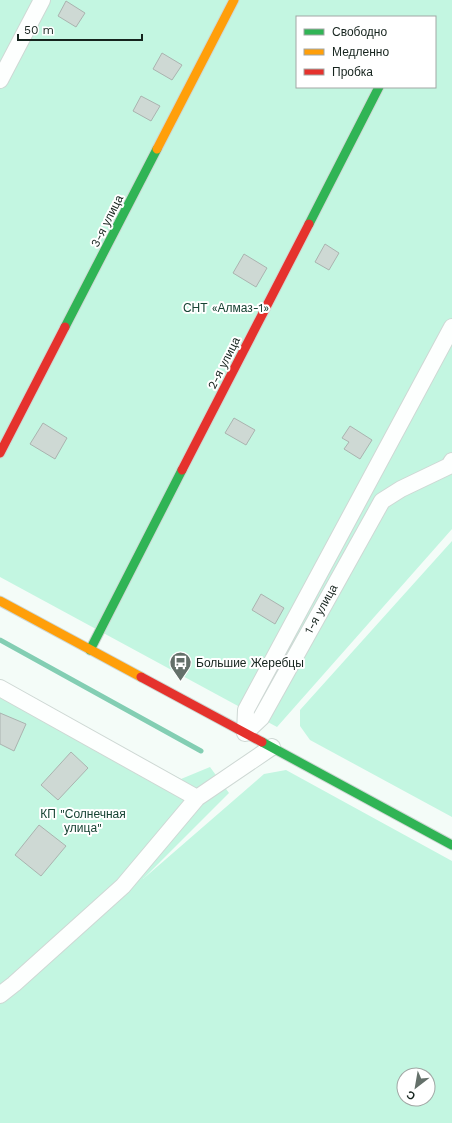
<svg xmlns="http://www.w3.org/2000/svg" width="452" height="1123" font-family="'Work Sans',sans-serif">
<rect width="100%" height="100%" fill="#f4fcf8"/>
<!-- green -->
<path fill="#c3f6e1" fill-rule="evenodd" d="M0 0H452V529L277 727 0 577ZM297 17H435V87H297Z
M452 541V817L310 740 300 726V710Z
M0 683 181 779 210 767 229 793 143 879 264 774 286 770 452 861V1123H0V1003L35 973 0 1001ZM404 1075H428V1099H404Z"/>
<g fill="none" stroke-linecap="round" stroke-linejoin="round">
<!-- stream -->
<path stroke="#83ceb3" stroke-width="5" d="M0 640 201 751"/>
</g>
<!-- building -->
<path fill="#ced9d4" stroke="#aab3af" d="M66 1 85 13 76 27 58 16Z
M162 53 182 65 172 80 153 69Z
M141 96 160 106 151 121 133 111Z
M325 244 339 253 329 270 315 262Z
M244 254 267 268 256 287 233 273Z
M234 418 255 430 246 445 225 433Z
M43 423 67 438 55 459 30 444Z
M350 426 372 440 360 459 344 449 349 442 342 438Z
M261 594 284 608 275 624 252 610Z
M0 713 26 724 14 751 0 744Z
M71 752 88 768 58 800 41 785Z
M39 825 66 846 41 876 15 855Z"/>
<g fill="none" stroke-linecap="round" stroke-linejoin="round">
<defs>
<path id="street" d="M0 80 42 0
M0 688 197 798
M245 733 246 710 452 327
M245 733 261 718 382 501 401 489 449 466 452 461
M0 995 14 984 123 886 197 798 272 747"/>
<path id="fast" d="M309 224 379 87
M65 327 157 149
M90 650 182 470
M262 742 452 845"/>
<path id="slow" d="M157 149 234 0
M0 601 141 677"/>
<path id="jam" d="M0 453 65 327
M182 470 309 224
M141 677 262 742"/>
</defs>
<!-- street casing -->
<use href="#street" stroke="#ced8d4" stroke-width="18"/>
<!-- fast casing -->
<use href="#fast" stroke="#ced8d4" stroke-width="11"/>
<!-- slow casing -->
<use href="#slow" stroke="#ced8d4" stroke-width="11"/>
<!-- jam casing -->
<use href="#jam" stroke="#ced8d4" stroke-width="11"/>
<!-- street -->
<use href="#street" stroke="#fdfffe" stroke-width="16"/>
<!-- fast -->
<use href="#fast" stroke="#30b455" stroke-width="9"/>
<!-- slow -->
<use href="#slow" stroke="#ff9f0a" stroke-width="9"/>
<!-- jam -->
<use href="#jam" stroke="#e5322d" stroke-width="9"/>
</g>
<!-- icons -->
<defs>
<symbol id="bus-pin" viewBox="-11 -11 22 30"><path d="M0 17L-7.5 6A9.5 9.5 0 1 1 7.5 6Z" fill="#64706a" stroke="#fff"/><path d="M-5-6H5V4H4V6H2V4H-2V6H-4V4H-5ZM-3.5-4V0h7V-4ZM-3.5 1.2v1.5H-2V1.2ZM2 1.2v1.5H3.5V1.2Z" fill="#fff"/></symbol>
</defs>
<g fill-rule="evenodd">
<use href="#bus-pin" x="168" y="650" width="25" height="34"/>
</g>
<g text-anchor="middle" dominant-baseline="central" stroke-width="4" stroke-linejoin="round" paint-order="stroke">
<!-- street labels -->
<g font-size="12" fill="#16241e" stroke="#fff">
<text transform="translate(107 221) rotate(-63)">3-я улица</text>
<text transform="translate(224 363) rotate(-63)">2-я улица</text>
<text transform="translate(321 609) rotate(-61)">1-я улица</text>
</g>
<!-- park labels -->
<g font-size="12" fill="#174333" stroke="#fff">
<text x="226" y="308">СНТ «Алмаз-1»</text>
<text x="83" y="814">КП "Солнечная<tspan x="83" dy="14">улица"</tspan></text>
</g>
<!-- poi labels -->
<g font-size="12" fill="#16241e" stroke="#fff" text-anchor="start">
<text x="196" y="663">Большие Жеребцы</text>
</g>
</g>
<!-- legend -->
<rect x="296" y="16" width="140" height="72" fill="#ffffff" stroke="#a2a7a5"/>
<rect x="304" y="29" width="20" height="6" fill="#30b455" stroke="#a2a7a5"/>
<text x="332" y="36" font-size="12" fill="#16241e">Свободно</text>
<rect x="304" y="49" width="20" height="6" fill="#ff9f0a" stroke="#a2a7a5"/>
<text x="332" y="56" font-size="12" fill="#16241e">Медленно</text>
<rect x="304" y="69" width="20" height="6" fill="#e5322d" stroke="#a2a7a5"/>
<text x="332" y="76" font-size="12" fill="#16241e">Пробка</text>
<!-- north arrow -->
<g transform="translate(416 1087) rotate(211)"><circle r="19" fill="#ffffff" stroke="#a2a7a5"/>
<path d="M0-3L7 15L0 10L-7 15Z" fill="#64706a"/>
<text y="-6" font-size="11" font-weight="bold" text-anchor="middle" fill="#16241e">С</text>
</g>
<!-- scale -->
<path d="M18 34v6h124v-6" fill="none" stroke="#16241e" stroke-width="2"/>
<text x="24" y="34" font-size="12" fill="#16241e" stroke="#ffffff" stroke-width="3" paint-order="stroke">50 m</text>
</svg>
